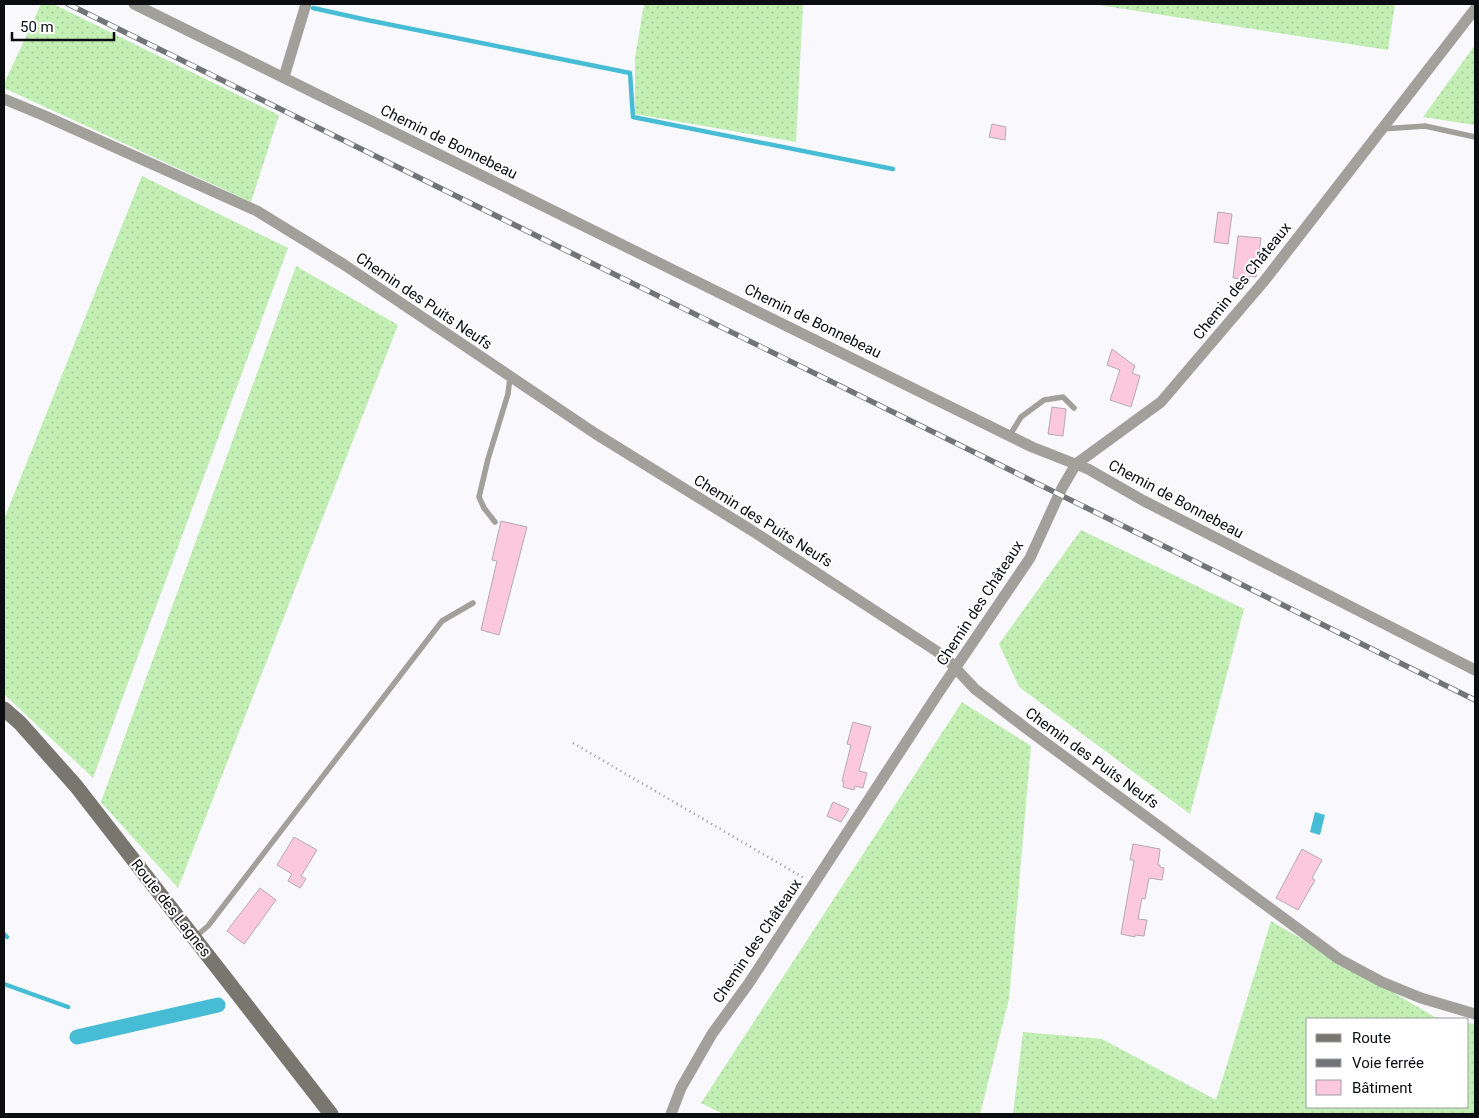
<svg xmlns="http://www.w3.org/2000/svg" width="1479" height="1118" font-family="Roboto,sans-serif">
<defs>
<pattern id="grass-dots" width="8" height="8" patternUnits="userSpaceOnUse" patternTransform="scale(1.25)"><rect width="8" height="8" fill="#c3efb5"/><path d="M2 2h.1M6 6h.1" fill="none" stroke="#a6cc9b" stroke-width="1.8" stroke-linecap="round"/></pattern>
</defs>
<rect width="100%" height="100%" fill="#f8f8fd"/>
<!-- grass -->
<path fill="url(#grass-dots)" d="M41 4H53L279 115 251 202 4 88V84Z
M644 4H803L796 142 635 114V58Z
M1092 4H1395L1388 50Z
M1475 45V125L1423 117Z
M142 176 288 248 93 778 4 694V519Z
M296 266 398 325 178 888 101 802Z
M1081 530 1244 609 1190 814 1019 687 999 644Z
M962 702 1031 746 1009 999 980 1114H723L701 1103Z
M1271 921 1435 1017 1447 1019H1308V1107H1468V1023L1475 1024V1114H1013L1023 1032 1102 1039 1216 1100Z"/>
<!-- water -->
<path fill="#47bcd5" d="M1315 812 1325 815 1320 835 1310 832Z"/>
<g fill="none" stroke-linecap="round" stroke-linejoin="round">
<!-- stream -->
<path stroke="#47bcd5" stroke-width="4.5" d="M313 8 367 20 630 73 633 117 893 169
M4 934 7 937
M4 984 68 1007"/>
<!-- canal -->
<path stroke="#47bcd5" stroke-width="15" d="M77 1037 218 1005"/>
</g>
<!-- building -->
<path fill="#fcc8de" stroke="#b6a9af" d="M992 124 1006 127 1005 140 989 137Z
M1218 212 1232 214 1228 244 1214 242Z
M1238 236 1261 238 1256 277 1249 276V280L1233 278Z
M1112 349 1135 366 1132 373 1140 376 1131 407 1110 400 1120 370 1107 365Z
M1052 407 1066 409 1063 436 1048 434Z
M501 521 527 527 499 635 481 630 497 561 492 560Z
M853 722 871 727 859 771 867 773 863 788 855 786 854 790 843 787 844 782 842 781 851 745 847 744Z
M833 802 849 809 841 822 827 816Z
M294 837 317 850 301 876 306 879 300 888 288 881 292 874 277 865Z
M1133 844 1160 849 1158 865H1160V867L1164 868 1162 880 1149 878 1145 899 1142 898 1138 919 1147 920 1144 936 1135 935V937L1121 934 1134 860H1130Z
M1302 849 1322 860 1312 878 1315 880 1298 910 1276 898Z
M260 888 276 900 244 944 227 931Z"/>
<g fill="none" stroke-linecap="round" stroke-linejoin="round">
<!-- path -->
<path stroke="#929397" stroke-width="2.5" stroke-dasharray="1 4" stroke-linecap="butt" d="M573 743 804 878"/>
<!-- lane -->
<path stroke="#a2a09b" stroke-width="5.5" d="M1382 129 1425 126 1475 137
M1010 435 1021 417 1044 400 1063 397 1074 408
M495 522 484 508 479 497 488 459 508 394 510 377
M194 938 208 926 442 621 473 603"/>
<!-- street -->
<path stroke="#a2a09b" stroke-width="11" d="M134 4 1032 447 1088 469 1144 501 1475 670
M284 77 306 4
M4 99 45 116 257 211 343 264 596 434 751 530 944 656 975 689 1027 729 1339 959 1382 982 1421 998 1475 1014
M671 1114 681 1088 712 1034 749 983 937 695 1030 558 1062 488 1076 464 1161 402 1265 280 1475 9"/>
<!-- secondary -->
<path stroke="#79766f" stroke-width="15" d="M4 709 20 723 76 786 331 1114"/>
<defs>
<path id="rail" d="M68 4 1475 700"/>
</defs>
<!-- rail casing -->
<use href="#rail" stroke="#737478" stroke-width="5.5"/>
<!-- rail -->
<use href="#rail" stroke="#fff" stroke-width="4" stroke-dasharray="11" stroke-linecap="butt"/>
</g>
<g text-anchor="middle" dominant-baseline="central" stroke-width="4" stroke-linejoin="round" paint-order="stroke">
<!-- street labels -->
<g font-size="15" fill="#0c0d10" stroke="#fff">
<text transform="translate(449 142) rotate(26)">Chemin de Bonnebeau</text>
<text transform="translate(1242 281) rotate(-51)">Chemin des Châteaux</text>
<text transform="translate(424 301) rotate(34)">Chemin des Puits Neufs</text>
<text transform="translate(813 321) rotate(26)">Chemin de Bonnebeau</text>
<text transform="translate(1176 499) rotate(28)">Chemin de Bonnebeau</text>
<text transform="translate(763 521) rotate(32)">Chemin des Puits Neufs</text>
<text transform="translate(980 603) rotate(-57)">Chemin des Châteaux</text>
<text transform="translate(1092 758) rotate(36)">Chemin des Puits Neufs</text>
<text transform="translate(171 908) rotate(52)">Route des Lagnes</text>
<text transform="translate(757 941) rotate(-56)">Chemin des Châteaux</text>
</g>
</g>
<!-- border -->
<rect width="1479" height="1118" fill="none" stroke="#0c0d10" stroke-width="10"/>
<!-- legend -->
<rect x="1306" y="1018" width="162" height="90" fill="#ffffff" stroke="#9e9e9f"/>
<rect x="1316" y="1034" width="25" height="8" fill="#79766f" stroke="#9e9e9f"/>
<text x="1352" y="1043" font-size="15" fill="#0c0d10">Route</text>
<rect x="1316" y="1059" width="25" height="8" fill="#737478" stroke="#9e9e9f"/>
<text x="1352" y="1068" font-size="15" fill="#0c0d10">Voie ferrée</text>
<rect x="1316" y="1080" width="25" height="15" fill="#fcc8de" stroke="#9e9e9f"/>
<text x="1352" y="1093" font-size="15" fill="#0c0d10">Bâtiment</text>
<!-- scale -->
<path d="M12 32v8h102v-8" fill="none" stroke="#0c0d10" stroke-width="2.5"/>
<text x="20" y="32" font-size="15" fill="#0c0d10" stroke="#ffffff" stroke-width="4" paint-order="stroke">50 m</text>
</svg>
